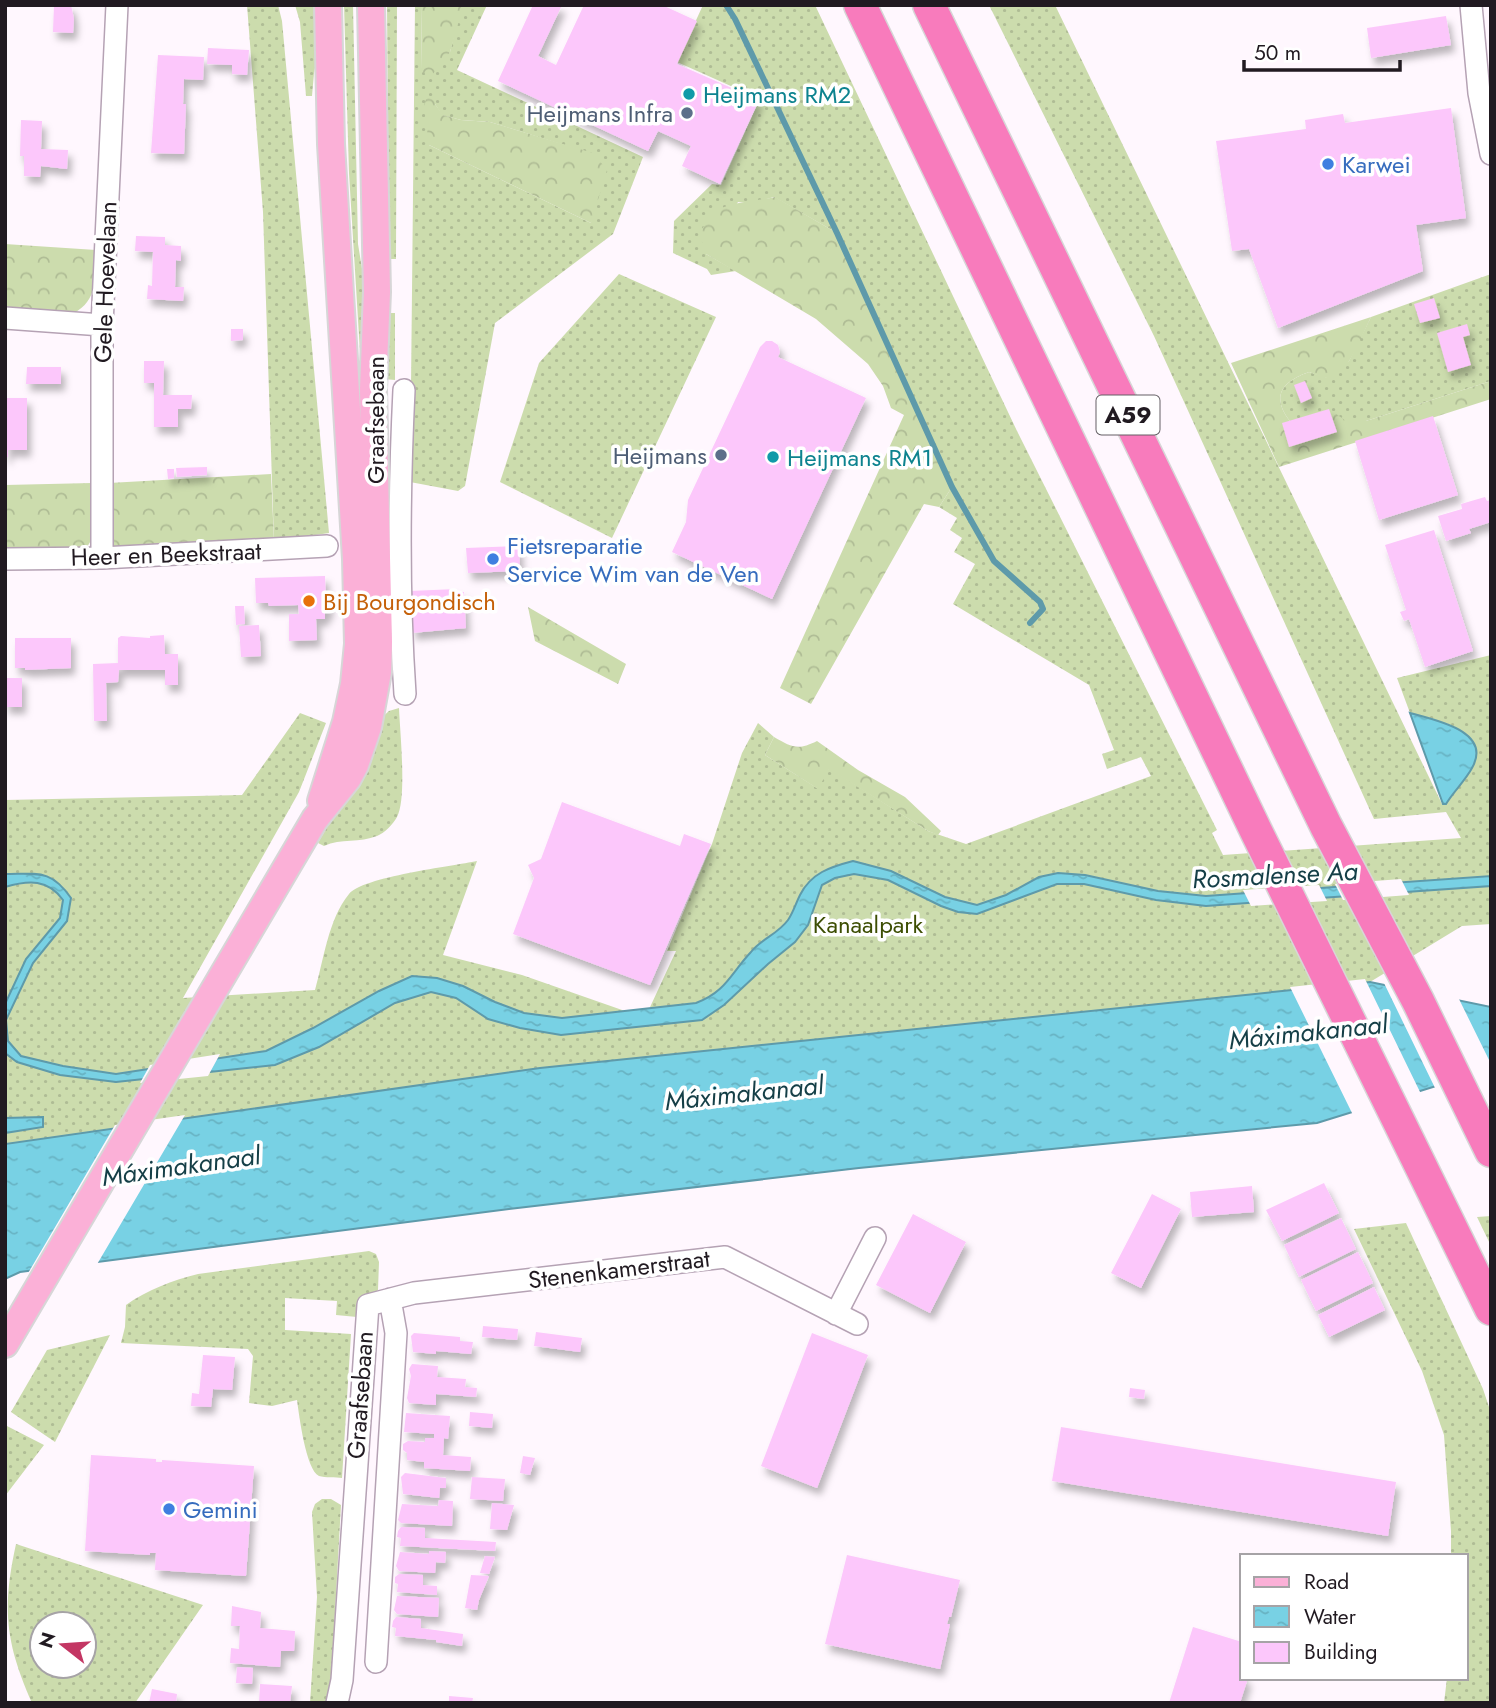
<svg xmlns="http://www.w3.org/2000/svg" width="1496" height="1708" font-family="Jost,sans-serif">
<defs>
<pattern id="grass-dots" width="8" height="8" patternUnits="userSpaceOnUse" patternTransform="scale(1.75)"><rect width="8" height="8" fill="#ccdcad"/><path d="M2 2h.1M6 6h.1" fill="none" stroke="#afbc95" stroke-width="1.8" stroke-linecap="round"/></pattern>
<pattern id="forest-crowns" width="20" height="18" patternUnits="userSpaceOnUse" patternTransform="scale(1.75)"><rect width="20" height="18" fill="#ccdcad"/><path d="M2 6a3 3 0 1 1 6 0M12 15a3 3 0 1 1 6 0" fill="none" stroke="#afbc95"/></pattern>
<pattern id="water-ripples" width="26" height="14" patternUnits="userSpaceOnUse" patternTransform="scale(1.75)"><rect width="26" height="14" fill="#78d1e4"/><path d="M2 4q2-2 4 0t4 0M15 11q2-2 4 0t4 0" fill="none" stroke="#68b3c3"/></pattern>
<filter id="shadow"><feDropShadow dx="4" dy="7" stdDeviation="3.5" flood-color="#0004"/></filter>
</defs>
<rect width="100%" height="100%" fill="#fff7fe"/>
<!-- grass -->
<path fill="url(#grass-dots)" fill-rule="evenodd" d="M247 5H278L282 21 329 533 274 541 263 212Z
M295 5H319L320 42 314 73 312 96H306L300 22Z
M344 5H353L358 244 366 293 364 417 349 173Z
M387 5H397L396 259H389Z
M415 5H422L421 69 450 52 461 5H487L457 70 643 157 613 234 495 323 465 486 458 491 410 482ZM435 104 442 115 461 120 490 122 593 154 591 223 429 145Z
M703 5H815L1017 431 1217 830 1212 833 1223 855 1461 838 1446 812 1374 819 1154 336 989 5H1055L1442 804H1446L1472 768 1465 733 1448 724 1410 713 1397 678 1491 655V924L1462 926 1370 982 540 1068 5 1144V800L242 795 300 713 326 723 299 792 183 998 315 990C324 959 328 920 349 894 362 877 453 866 477 861L443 955 522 975 645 1018 676 951H667L712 844 742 753 758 723 774 737 765 755 817 788 829 768 928 831 966 844 1151 776 1141 757 1107 769 1102 754 1114 750 1089 685 953 604 975 564 954 552 962 538 950 530 957 518 939 507 952 487 837 233 774 197 752 203 738 202 706 254 736 271 711 275 707 269 673 253 674 221 712 184 721 185 760 99 677 62Z
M619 274 716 317 612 538 500 482 539 363Z
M1491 274V381L1366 421 1316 424 1290 421C1270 396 1283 381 1309 372L1328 378 1349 361 1371 317Z
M389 313H395V380L384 379 389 345Z
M399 708C400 732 407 799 397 817 393 824 385 833 377 836 360 843 341 838 324 846L318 843 362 763 380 719 389 711Z
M1491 1216V1246L1477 1217Z
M1406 1223 1483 1389 1491 1413V1703H1444L1447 1678H1466V1556H1451V1531L1444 1435 1422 1371 1354 1229Z
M369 1251 376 1254 379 1262 378 1290 359 1307 357 1317 336 1315 337 1301 285 1298V1330L351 1334 342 1478C336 1477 325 1478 319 1476 306 1470 299 1415 297 1400L272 1406 249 1403 253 1356 248 1349 121 1343 125 1327 126 1305C147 1290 173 1280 198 1274Z
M110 1335 55 1442 11 1412 47 1350Z
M5 1425 44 1445 5 1496Z
M322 1499H331L341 1505 330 1703H310L317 1597 312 1512 315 1504Z
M16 1544 203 1605 135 1703H32C5 1642 2 1608 16 1544ZM42 1624H84V1666H42Z"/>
<!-- forest -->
<path fill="url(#forest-crowns)" d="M422 5H461L462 10 450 52 432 75H426L421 69Z
M427 96H435V104L443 115 461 120 490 122 593 153 607 170 591 223 429 145 424 105Z
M775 197 837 233 952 487 939 507 924 504 811 704 780 688 904 415 891 408 883 386 868 364 816 319 706 254 699 233C704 227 709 216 716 211 729 202 758 201 775 197Z
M5 244 96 250C95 274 99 300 74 313L5 310Z
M1371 317C1363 333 1348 374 1331 378 1325 379 1315 374 1309 372 1283 381 1270 396 1290 421L1316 424 1328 408 1346 421H1366L1491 381V399L1279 467 1231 363Z
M271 474 274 541 118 548 112 546 109 483Z
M92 483V539L87 547 5 549V485Z
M528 607 626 664 618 684 535 641Z
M774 737C792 747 797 751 817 741L858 770 905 797 941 831 938 835 928 831 829 769 818 789 765 755Z"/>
<!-- water -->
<path fill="url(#water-ripples)" stroke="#5e9aaa" stroke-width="2" d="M1410 713C1435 720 1493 731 1472 768 1465 781 1453 792 1446 804H1443Z
M853 861 891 871 945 897 977 905 1006 895 1039 877 1058 873 1085 875 1158 891 1206 896 1491 876V886L1206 906 1156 900 1084 884H1057L977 914 958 912 941 906 888 880 854 874 835 878 822 885 808 925 795 942 768 964 724 1005 702 1020 561 1035 520 1028 488 1019 456 998 431 992 395 1003 319 1047 275 1065 116 1082 60 1075 17 1062 5 1053V1004L26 959 60 918 63 900C48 879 29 880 5 887V874C38 874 51 869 71 898L67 921 33 963 6 1020 8 1041 21 1056 63 1066 116 1074 266 1051 313 1028 379 991 412 976 437 978 463 986 495 1002 524 1013 562 1018 696 1003C726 992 731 973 751 952 761 939 778 934 788 920 793 913 796 903 800 895 811 873 830 867 853 861Z
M1370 982 1491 1007V1069L1317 1123 859 1168 509 1209 20 1272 5 1279V1144L540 1068Z
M43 1117V1127L5 1133V1118Z"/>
<!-- pier -->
<path fill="#fff7fe" d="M1401 879 1409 895 1343 900 1335 884Z
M1319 885 1327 901 1251 906 1243 890Z
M1365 979 1421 1094 1353 1115 1290 987Z
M1383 981 1458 997 1491 1064V1072L1436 1090Z
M220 1054 208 1076 140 1083 150 1065Z
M185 1115 96 1266 27 1275 115 1125Z"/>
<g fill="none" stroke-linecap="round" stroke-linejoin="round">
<!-- stream -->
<path stroke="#5e9aaa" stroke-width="6" d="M726 5 735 19 837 233 952 487 994 561 1040 602 1043 609 1030 623"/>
</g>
<!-- building -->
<path fill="#fcc7fb" filter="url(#shadow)" d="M54 5H71L74 19 73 33 53 32Z
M533 5H562L538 56 556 65 584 5H662L697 21 677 64 759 100 720 184 682 166 691 146 658 131 648 151 498 81Z
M1446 16 1451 45 1371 58 1367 28Z
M208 48 249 50 247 75 232 74V65L207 64Z
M158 55 204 57 203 80 184 79 183 104H186L184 154 151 153Z
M1451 108 1466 218 1416 225 1423 271 1278 328 1249 249 1232 251 1216 141 1306 129 1305 120 1343 114 1345 123Z
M21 120 42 121 41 149 68 150 67 169 41 166 40 177 24 176V156H20Z
M136 236 165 237V245L181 246V261L176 260 175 287H184L183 301 147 299 148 285 152 286 153 252 135 251Z
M1434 298 1440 318 1420 323 1414 304Z
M1467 324 1470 335 1463 337 1471 365 1448 372 1437 333Z
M231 329H243V340L231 341Z
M766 341H772L778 345 780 352 778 357 866 398 772 599 672 552 686 522 688 500 760 347Z
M144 361H164L163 395H192L191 409H178V427H154V383H144Z
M27 367H61V384H26Z
M1305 381 1312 398 1301 403 1294 385Z
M5 398H27V450H8V457H5Z
M1329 409 1337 432 1289 447 1282 423Z
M1433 416 1458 495 1379 520 1355 441Z
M207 467V475L177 477 176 468Z
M167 469H174V478L168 479Z
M1485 497 1487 501 1491 500V522L1469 529 1471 533 1446 541 1438 516 1462 509 1461 504Z
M1434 530 1473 651 1425 667 1409 619 1404 621 1400 612 1406 610 1385 545Z
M519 546 520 571 468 573 466 548Z
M325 576 326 601H329V613H325V619H316L317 640 289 641V614H299L298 605 269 606 268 603H256L255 578Z
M456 589V592H464L466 628 412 633 410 591Z
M235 606H244L245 624 236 625Z
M259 625 261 656 241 657 239 626Z
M164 635 165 654H178V685H165V670H119L118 682 106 683 107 721H94L93 664 118 663V638L121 636 150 638V636Z
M15 638H71V668L25 670V668H15Z
M5 678H22V707H5Z
M562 802 680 846 684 834 711 844 650 985 513 934 534 878 528 865 541 859Z
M1324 1183 1339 1213 1282 1241 1266 1210Z
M1252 1186 1254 1212 1192 1217 1190 1192Z
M1152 1194 1181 1209 1141 1288 1111 1273Z
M913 1214 966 1242 930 1313 876 1285Z
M1341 1218 1356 1249 1299 1277 1284 1245Z
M1358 1252 1373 1283 1316 1311 1301 1280Z
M1374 1287 1385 1310 1329 1337 1318 1315Z
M483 1326 518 1329 517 1340 482 1337Z
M536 1332 582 1338 580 1352 534 1346Z
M414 1333 460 1337V1341L473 1342 471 1354 436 1351V1354L413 1352 411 1336Z
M812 1333 868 1355 817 1488 761 1466Z
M203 1355 235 1357 232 1390 213 1389 211 1407 191 1406 192 1393 199 1394Z
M412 1364 438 1366 437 1377 466 1379 465 1387 477 1388 476 1397 436 1394V1405L409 1403 407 1398 411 1376 409 1369Z
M1130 1388 1145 1390 1144 1399 1129 1397Z
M470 1412 493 1414 492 1428 469 1426Z
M406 1413 450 1416 448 1439 444 1438 443 1455 471 1457 470 1471 424 1468V1462L407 1460V1453L403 1450V1444L408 1441 425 1442V1438H434V1434L404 1432Z
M1061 1427 1396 1482 1388 1536 1052 1481Z
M91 1455 156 1459V1462H162V1460L254 1466 246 1576 155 1570 156 1553H150V1555L85 1551Z
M523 1456 535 1458 530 1475 520 1473Z
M405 1473 446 1478V1488H440L439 1498 403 1494 401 1477Z
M472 1477 505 1479 503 1501 470 1499Z
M439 1500 453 1501 452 1526 401 1523 398 1520 402 1504 438 1506Z
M492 1503 514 1505 507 1530 490 1529Z
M401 1527 425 1528V1538L496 1542 495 1551 400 1546 401 1538 397 1537 398 1531Z
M429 1551 446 1552 445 1563 436 1562 435 1573 399 1571 396 1566 400 1552 429 1554Z
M847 1555 960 1580 951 1617H949L947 1624H950L940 1669 825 1644Z
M485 1556 495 1557 489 1574 480 1573Z
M399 1574 423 1575V1585L437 1586V1595L397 1592 398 1584 395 1583V1577Z
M471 1575 489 1576 479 1600 477 1610 465 1608Z
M397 1596 439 1598 438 1617 397 1614 394 1610Z
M232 1606 261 1612 260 1628 295 1631 294 1651H281L280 1667 230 1663 231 1648 239 1649 240 1626H231Z
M396 1617 421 1619V1628L463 1634 462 1646 436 1642V1640L395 1636 396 1628 392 1627 393 1621Z
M1193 1627 1242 1642V1678H1248L1240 1703H1169Z
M237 1667 253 1668 252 1684 236 1683Z
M260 1684 292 1686 290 1703H259Z
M152 1689 177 1694 176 1703H149Z
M449 1696 473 1698 472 1703H449Z"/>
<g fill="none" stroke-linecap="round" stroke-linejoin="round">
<defs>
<path id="minor" d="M1471 5 1479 93 1491 154
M5 318 102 325
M404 390C399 492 398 592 405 694
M102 558V325L117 5
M5 559 102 558 327 546
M836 1314 875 1238
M376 1662 396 1333 390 1299
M337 1703 342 1680 368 1305 414 1293 725 1257 857 1324"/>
<path id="major" d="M321 801 346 722 354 684 358 644 356 559 331 144 328 5
M5 1344 315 819 348 778 355 765 368 727 378 672 379 642 373 389 377 292 371 5"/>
<path id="highway" d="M860 5 1256 831 1491 1309
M929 5 1326 826 1418 1001 1491 1151"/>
</defs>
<!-- minor casing -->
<use href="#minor" stroke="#b5a2b4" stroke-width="24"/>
<!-- major casing -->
<use href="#major" stroke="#d7d6d7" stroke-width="30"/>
<!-- highway casing -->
<use href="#highway" stroke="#d7d6d7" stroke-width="35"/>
<!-- minor -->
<use href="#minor" stroke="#fff" stroke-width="21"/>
<!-- major -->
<use href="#major" stroke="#fbb0d7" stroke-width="26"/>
<!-- highway -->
<use href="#highway" stroke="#f87bbc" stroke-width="32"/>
</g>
<!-- markers -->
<g fill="#0f9aa8" stroke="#fff" stroke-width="2.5">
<circle cx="689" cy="94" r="7"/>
<circle cx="773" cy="457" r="7"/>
</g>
<g fill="#5c6f8a" stroke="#fff" stroke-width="2.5">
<circle cx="687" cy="113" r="7"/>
<circle cx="721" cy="455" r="7"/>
</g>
<g fill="#3f7fe0" stroke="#fff" stroke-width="2.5">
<circle cx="1328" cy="164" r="7"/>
<circle cx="493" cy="559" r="7"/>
<circle cx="169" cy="1509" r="7"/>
</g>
<circle fill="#e8710a" stroke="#fff" stroke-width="2.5" cx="309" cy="601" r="7"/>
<g text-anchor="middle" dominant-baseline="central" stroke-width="7" stroke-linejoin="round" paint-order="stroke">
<!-- shield labels -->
<rect fill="#fff" stroke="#645f64" stroke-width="2" x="1096.5" y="395.5" width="63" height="39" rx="5"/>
<g font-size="23" font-weight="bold" fill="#211a21">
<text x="1128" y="415">A59</text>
</g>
<!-- culture labels -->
<g font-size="24" fill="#0d838f" stroke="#fff" text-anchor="start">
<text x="703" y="94">Heijmans RM2</text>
<text x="787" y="457">Heijmans RM1</text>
</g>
<!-- service labels -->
<g font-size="24" fill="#4e5e75" stroke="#fff" text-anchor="end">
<text x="673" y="113">Heijmans Infra</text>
<text x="707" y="455">Heijmans</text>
</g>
<!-- shop labels -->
<g font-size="24" fill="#366cbe" stroke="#fff" text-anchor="start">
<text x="1342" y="164">Karwei</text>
<text x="507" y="545">Fietsreparatie<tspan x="507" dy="28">Service Wim van de Ven</tspan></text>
<text x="183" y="1509">Gemini</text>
</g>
<!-- street labels -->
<g font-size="24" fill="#211a21" stroke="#fff">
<text transform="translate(105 282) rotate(-88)">Gele Hoevelaan</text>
<text transform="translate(375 420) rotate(-90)">Graafsebaan</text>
<text transform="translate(166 554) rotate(-2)">Heer en Beekstraat</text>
<text transform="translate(619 1269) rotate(-7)">Stenenkamerstraat</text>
<text transform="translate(360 1395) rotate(-86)">Graafsebaan</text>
</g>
<!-- food labels -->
<g font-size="24" fill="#c56008" stroke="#fff" text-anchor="start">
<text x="323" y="601">Bij Bourgondisch</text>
</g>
<!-- park labels -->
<g font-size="24" fill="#3d4e03" stroke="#fff">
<text x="868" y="924">Kanaalpark</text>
</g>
<!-- water labels -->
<g font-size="26" font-style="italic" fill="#153f47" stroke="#fff">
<text transform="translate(1275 875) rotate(-3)">Rosmalense Aa</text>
<text transform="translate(1308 1032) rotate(-6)">Máximakanaal</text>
<text transform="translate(744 1093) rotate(-6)">Máximakanaal</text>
<text transform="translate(181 1166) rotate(-8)">Máximakanaal</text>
</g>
</g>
<!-- border -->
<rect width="1496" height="1708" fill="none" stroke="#211a21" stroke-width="14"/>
<!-- legend -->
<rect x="1240" y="1554" width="228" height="126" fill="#ffffff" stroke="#a6a3a6" stroke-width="2"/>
<rect x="1254" y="1577" width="35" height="10" fill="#fbb0d7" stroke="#a6a3a6" stroke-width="2"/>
<text x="1304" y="1589" font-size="21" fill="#211a21">Road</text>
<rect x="1254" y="1606" width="35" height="21" fill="url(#water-ripples)" stroke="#a6a3a6" stroke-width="2"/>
<text x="1304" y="1624" font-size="21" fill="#211a21">Water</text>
<rect x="1254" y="1642" width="35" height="21" fill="#fcc7fb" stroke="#a6a3a6" stroke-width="2"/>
<text x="1304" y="1659" font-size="21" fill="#211a21">Building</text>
<!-- north arrow -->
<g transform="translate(63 1645) rotate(287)"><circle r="33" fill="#ffffff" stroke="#a6a3a6" stroke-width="2"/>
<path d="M0-5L12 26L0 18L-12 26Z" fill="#c33663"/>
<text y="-10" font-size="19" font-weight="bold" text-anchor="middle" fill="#211a21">N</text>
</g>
<!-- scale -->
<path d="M1244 60v10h156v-10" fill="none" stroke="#211a21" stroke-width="3.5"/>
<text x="1254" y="60" font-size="21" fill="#211a21" stroke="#ffffff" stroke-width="5" paint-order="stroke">50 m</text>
</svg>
